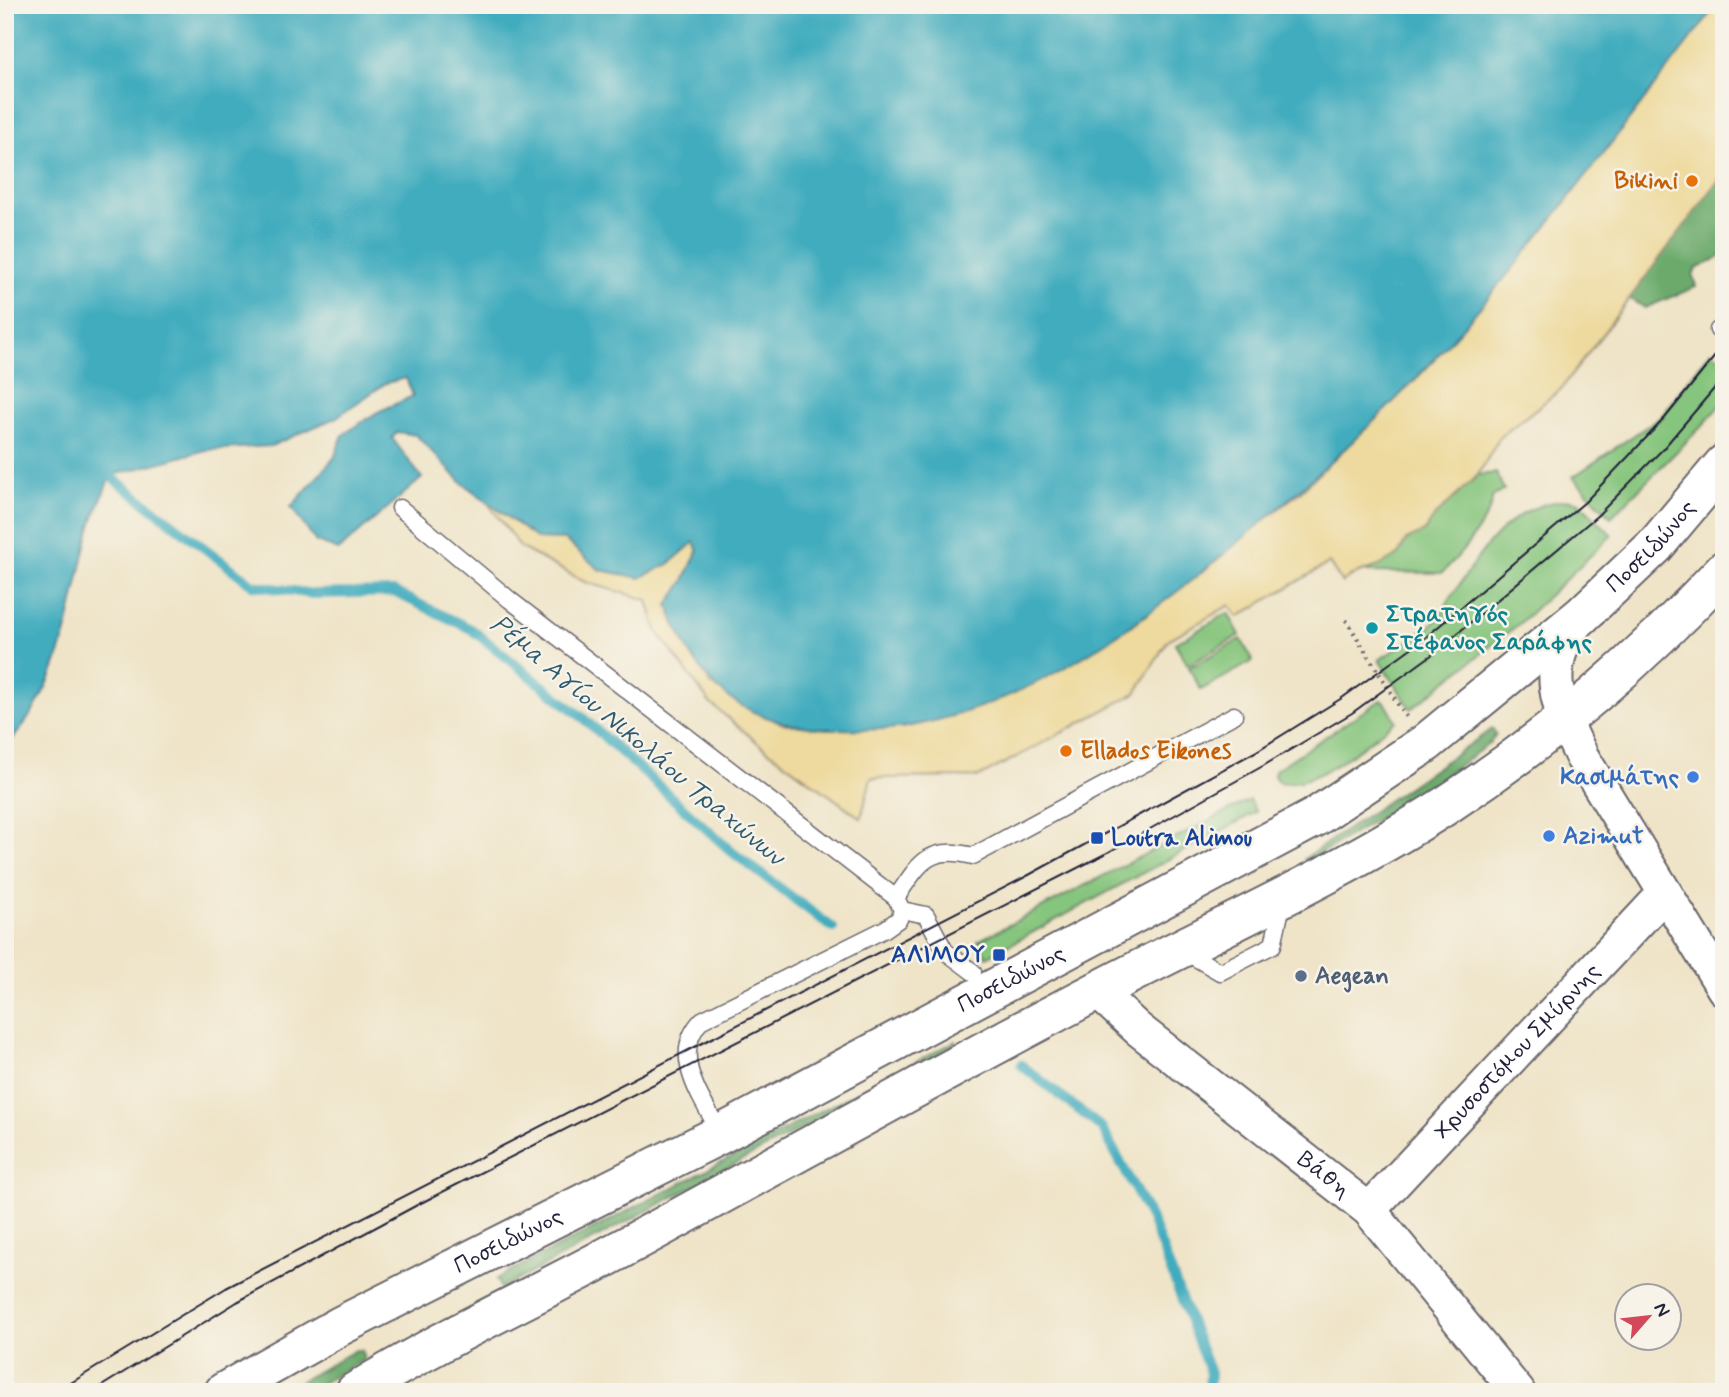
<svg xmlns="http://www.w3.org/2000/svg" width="1729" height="1397" font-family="Mynerve,sans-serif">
<rect width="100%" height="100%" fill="#f7f3e8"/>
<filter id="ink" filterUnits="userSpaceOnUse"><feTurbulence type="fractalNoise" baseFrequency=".0143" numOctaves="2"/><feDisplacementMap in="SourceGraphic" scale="14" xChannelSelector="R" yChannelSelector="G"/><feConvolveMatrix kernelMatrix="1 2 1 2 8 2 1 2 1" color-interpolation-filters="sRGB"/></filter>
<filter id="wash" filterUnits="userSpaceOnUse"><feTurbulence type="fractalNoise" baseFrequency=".00686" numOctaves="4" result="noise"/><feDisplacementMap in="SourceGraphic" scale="28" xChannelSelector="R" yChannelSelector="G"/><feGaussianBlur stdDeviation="1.57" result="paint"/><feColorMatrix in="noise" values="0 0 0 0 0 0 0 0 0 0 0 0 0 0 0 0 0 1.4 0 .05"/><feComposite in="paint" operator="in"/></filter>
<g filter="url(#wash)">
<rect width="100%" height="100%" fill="#efe4c8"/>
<!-- green -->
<path fill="#86c57d" stroke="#54745c" stroke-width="2" d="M1711 351 1724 361V400L1706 422 1611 517 1573 477 1659 418Z
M1496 473 1504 490 1492 497C1494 515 1456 560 1442 573L1366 572 1398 555 1406 540 1424 532 1434 517 1478 475Z
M1571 500 1579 502 1612 535 1520 623 1411 709 1379 660C1398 647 1421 635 1437 620 1443 614 1446 604 1451 597 1483 551 1507 503 1571 500Z
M1228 613 1240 635 1188 665 1175 643Z
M1241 639 1253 661 1201 690 1189 668Z
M1381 700 1386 704 1396 721C1363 744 1323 785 1280 783L1274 776 1275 770Z
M1249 800 1256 812 987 957 978 941Z"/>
<!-- forest -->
<path fill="#6caa6c" stroke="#476654" stroke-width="2" d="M1724 173V255L1696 269 1693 276 1696 287 1645 308 1629 298Z
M1492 729 1496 734 1490 743 1421 793 1305 863 1304 859Z
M956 1041 958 1045 501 1289 496 1279Z
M356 1350H362L364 1360 306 1392H281Z"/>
<!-- sand -->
<path fill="#eeda9e" stroke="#887e6c" stroke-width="2" d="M1717 5H1724V173L1561 389 1500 437 1478 475 1434 517 1424 532 1406 540 1398 555 1379 566 1350 576 1342 583 1329 563 1238 617 1230 605 1168 640 1136 693 979 777 871 778 861 818 763 747 710 703 657 631 648 600 585 582 521 548 487 502 537 539 565 540 600 570 669 564 694 542 698 550 684 581 668 605 675 624 711 685 781 723 825 729 902 728 921 724 961 712 1093 650 1134 624 1300 492 1426 369 1559 208Z"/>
<!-- water -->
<path fill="#40acbe" stroke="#31677c" stroke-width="2" d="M5 5H1717C1622 127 1531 255 1426 368 1362 437 1291 499 1218 559 1128 633 1024 707 905 727 882 731 858 729 835 729 747 727 697 689 668 605L684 581 698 550 694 542 669 564 640 578 600 570 565 540 537 539 461 482 416 435 397 432 392 438 422 478 339 550 316 542 291 507 334 458 343 435 376 413 413 396 406 378 386 383 335 418 271 446 206 450 110 476C103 496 93 516 88 537 68 617 64 683 5 748Z"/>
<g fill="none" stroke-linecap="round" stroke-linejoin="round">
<!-- stream -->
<path stroke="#40acbe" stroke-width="10" d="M110 476 253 585 313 594 394 592 471 629 582 717 732 852 833 928
M1021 1065 1102 1128 1151 1219 1210 1373 1209 1392"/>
</g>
</g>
<g filter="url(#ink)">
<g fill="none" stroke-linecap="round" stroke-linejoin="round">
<defs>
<path id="service" d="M1718 330 1724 334
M400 508 510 600 896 898 902 910 899 919 885 929 702 1020C668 1055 703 1100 721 1134
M896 898C919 864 928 844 973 856L1234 715
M902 910 926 915 945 951 973 972
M1182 950 1220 972 1273 945 1283 900"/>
<g id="minor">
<path d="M1577 621C1540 668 1558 709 1582 757L1724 989"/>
<path id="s1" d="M1097 991 1138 1029 1369 1210 1518 1392"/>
<path id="s2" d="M1369 1210 1665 893"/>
</g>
<g id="trunk">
<path id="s3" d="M224 1392 340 1326 721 1134 1314 818 1426 743 1581 616 1655 546 1724 464"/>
<path d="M355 1392C442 1338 535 1296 625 1247 783 1161 940 1073 1099 990 1216 929 1338 875 1448 804 1552 736 1639 661 1724 570"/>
</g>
</defs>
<!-- service casing -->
<use href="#service" stroke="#6a666c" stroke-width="19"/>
<!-- minor casing -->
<use href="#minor" stroke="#6a666c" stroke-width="37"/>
<!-- trunk casing -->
<use href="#trunk" stroke="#6a666c" stroke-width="42"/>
<!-- path -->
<path stroke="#6a666c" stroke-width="4.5" stroke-dasharray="2 5" stroke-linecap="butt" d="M1346 620 1406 717"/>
<!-- service -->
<use href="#service" stroke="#fff" stroke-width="16"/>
<!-- minor -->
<use href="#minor" stroke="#fff" stroke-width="33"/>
<!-- trunk -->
<use href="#trunk" stroke="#fff" stroke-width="38"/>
<!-- tram -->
<path stroke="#22223b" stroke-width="2" d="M56 1392 226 1288 1027 876 1255 752 1342 698 1425 638 1585 502 1665 418 1724 345
M92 1392 237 1302 419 1204 1105 854 1263 766 1352 713 1433 654 1598 515 1662 450 1724 377"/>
</g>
</g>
<!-- markers -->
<g fill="#e8710a" stroke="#f7f3e8" stroke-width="2.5">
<circle cx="1692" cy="181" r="7"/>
<circle cx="1066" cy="751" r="7"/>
</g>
<circle fill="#0f9aa8" stroke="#f7f3e8" stroke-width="2.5" cx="1372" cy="628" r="7"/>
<g fill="#3f7fe0" stroke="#f7f3e8" stroke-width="2.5">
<circle cx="1693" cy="777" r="7"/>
<circle cx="1549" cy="836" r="7"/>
</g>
<g fill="#1a4fb4" stroke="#f7f3e8" stroke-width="2.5">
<rect x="1090" y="831" width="14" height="14" rx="3.5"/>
<rect x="992" y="948" width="14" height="14" rx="3.5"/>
</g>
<circle fill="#5c6f8a" stroke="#f7f3e8" stroke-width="2.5" cx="1301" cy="976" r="7"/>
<g text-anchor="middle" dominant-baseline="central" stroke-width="5" stroke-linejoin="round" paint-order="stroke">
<!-- food labels -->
<g font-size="24" font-weight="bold" fill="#c56008" stroke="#f7f3e8" text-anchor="end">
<text x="1678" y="181">Bikini</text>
<text x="1080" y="751" text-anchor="start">Ellados Eikones</text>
</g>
<!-- street labels -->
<g font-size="24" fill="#22223b" stroke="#f7f3e8">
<text stroke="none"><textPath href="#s3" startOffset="1666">Ποσειδώνος</textPath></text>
<text stroke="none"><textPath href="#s3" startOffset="889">Ποσειδώνος</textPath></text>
<text stroke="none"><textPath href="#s2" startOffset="217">Χρυσοστόμου Σμύρνης</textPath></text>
<text stroke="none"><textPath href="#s1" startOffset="292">Βάθη</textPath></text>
<text stroke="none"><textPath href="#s3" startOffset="322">Ποσειδώνος</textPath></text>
</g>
<!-- culture labels -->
<g font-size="24" font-weight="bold" fill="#0d838f" stroke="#f7f3e8" text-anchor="start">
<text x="1386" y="614">Στρατηγός<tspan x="1386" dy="28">Στέφανος Σαράφης</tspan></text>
</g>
<!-- shop labels -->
<g font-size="24" font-weight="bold" fill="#366cbe" stroke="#f7f3e8" text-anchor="end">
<text x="1679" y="777">Κασιμάτης</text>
<text x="1563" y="836" text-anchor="start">Azimut</text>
</g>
<!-- transit labels -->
<g font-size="24" font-weight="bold" fill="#164399" stroke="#f7f3e8" text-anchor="start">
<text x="1111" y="838">Loutra Alimou</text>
<text x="985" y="955" text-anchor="end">ΑΛΙΜΟΥ</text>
</g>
<!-- service labels -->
<g font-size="24" font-weight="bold" fill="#4e5e75" stroke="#f7f3e8" text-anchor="start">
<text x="1315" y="976">Aegean</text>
</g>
<!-- water labels -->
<g font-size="26" font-style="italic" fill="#2e596f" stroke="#f7f3e8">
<text transform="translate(637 741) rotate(40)">Ρέμα Αγίου Νικολάου Τραχώνων</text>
</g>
</g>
<!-- margin -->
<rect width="1729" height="1397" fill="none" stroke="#f7f3e8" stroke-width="28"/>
<!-- north arrow -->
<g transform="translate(1648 1317) rotate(62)"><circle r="33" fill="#f7f3e8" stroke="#a29fa3" stroke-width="2"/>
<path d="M0-5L12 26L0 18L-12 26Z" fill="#d1495b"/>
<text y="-10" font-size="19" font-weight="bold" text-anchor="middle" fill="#22223b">N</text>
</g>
</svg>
